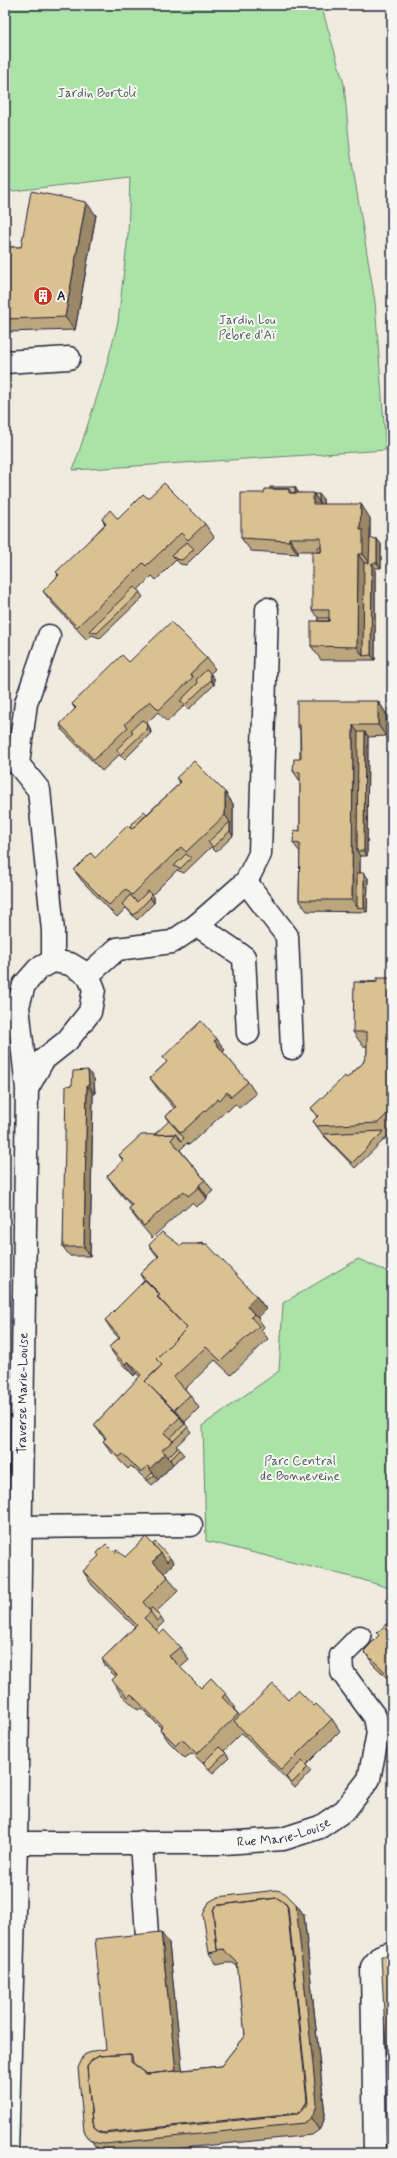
<svg xmlns="http://www.w3.org/2000/svg" width="397" height="2158" font-family="Mynerve,sans-serif">
<rect width="100%" height="100%" fill="#f0ebdf"/>
<filter id="ink" filterUnits="userSpaceOnUse"><feTurbulence type="fractalNoise" baseFrequency=".025" numOctaves="2"/><feDisplacementMap in="SourceGraphic" scale="8" xChannelSelector="R" yChannelSelector="G"/><feConvolveMatrix kernelMatrix="1 2 1 2 8 2 1 2 1" color-interpolation-filters="sRGB"/></filter>
<g filter="url(#ink)">
<!-- green -->
<path fill="#abe3a7" stroke="#668271" d="M5 5H321L344 84 350 150 375 302 386 450 73 470 103 378 118 322 128 235 130 177 5 192Z
M358 1259 386 1271 392 1267V1589L360 1579 206 1541 203 1425 279 1371 283 1303Z"/>
<g fill="none" stroke-linecap="round" stroke-linejoin="round">
<defs>
<g id="minor">
<path d="M5 362 69 358"/>
<path d="M49 636 26 703 18 764 39 790 53 931V961"/>
<path d="M246 882 287 936 292 1048"/>
<path d="M197 925 244 957 248 1033"/>
<path d="M88 975 117 949 172 942 197 925 246 882 260 854 267 609"/>
<path d="M20 1527 191 1525"/>
<path d="M141 1842 147 1936"/>
<path id="s1" d="M16 1843H224L283 1839 320 1827 345 1810 369 1779 378 1733 375 1717 342 1672 341 1656 360 1637"/>
<path id="s2" d="M7 2153 16 1843 27 1089 18 1006 24 985 38 969 53 961 70 964 88 975 94 989 90 1012 67 1041 43 1060 27 1089"/>
<path d="M375 2153 372 1967 381 1956 392 1953"/>
</g>
</defs>
<!-- minor casing -->
<use href="#minor" stroke="#22223b" stroke-width="25"/>
<!-- minor -->
<use href="#minor" stroke="#f6f6f2" stroke-width="22"/>
</g>
<!-- wall -->
<path fill="#bba67d" stroke="#22223b" d="M96 215 75 330 5 332V247H21Z
M295 487 298 492 299 493 314 494 323 499V504L370 518V538L381 544V568H375V660H321L311 646 318 621V618L312 610 318 551H298V554L251 551 241 538 264 493 270 489Z
M148 498 205 524 214 537 186 565 180 564 176 560 156 580 152 576 138 590 143 597 100 638 92 635 87 640 53 604 43 591 58 577 57 575 105 524 102 519H118Z
M207 658 215 669 210 674 214 678V685L188 710 184 706 167 722 158 712 147 723 150 728 151 733 125 759 119 755 102 771 63 731 60 726 75 709 72 704 129 662Z
M378 701 386 713V736L368 737 367 856H360V873L368 878 367 912 307 911 299 900 300 852 293 843 300 831V781L293 771 300 759V730L297 725Z
M176 778 225 792 233 804V836L216 852 211 847 184 873 177 870 152 895 154 897V903L137 920 126 908 117 917 82 881 74 870 95 858 129 827 147 814 180 783Z
M392 978V1132L355 1168 323 1135 313 1121 317 1117 311 1108 347 1078 363 1063 367 1053V1046H363L353 1032 377 981Z
M225 1050 223 1052 248 1082 256 1094 239 1108 235 1104 228 1111H226L189 1145 187 1143 180 1150 205 1180 213 1191 207 1196V1199L196 1207 192 1203 184 1210 183 1209 152 1238 137 1220 129 1209 131 1206 115 1187 107 1176 123 1161 119 1155 171 1124 166 1116 174 1108 158 1089 150 1078 167 1062 163 1057Z
M94 1079 95 1094H93L90 1256H70L63 1247 72 1085Z
M149 1245 181 1246 256 1296 266 1309 258 1318 264 1327 261 1330 268 1339 231 1375 215 1360 185 1389 190 1395 199 1408 185 1422V1424L191 1432 176 1446 184 1455 173 1464 158 1480 152 1485 131 1466 128 1469 112 1453 103 1441 105 1439 94 1425 140 1377 136 1373 134 1376 117 1359 109 1347 119 1338 113 1332 105 1320 144 1281 140 1274 158 1257Z
M153 1545 174 1563 164 1573 168 1577 178 1591 156 1612 164 1622 156 1630 160 1634 180 1647 189 1660 180 1668 201 1688 226 1694 235 1707 234 1709 240 1716 288 1700 314 1706 332 1719 340 1731 306 1765 311 1771 295 1788 242 1733 224 1751 229 1758 213 1773 192 1753 185 1758 169 1742 160 1729 161 1728 141 1708 138 1710 121 1694 112 1680 116 1677 106 1667 103 1662H104L102 1659 135 1627 92 1585 83 1571 115 1553 125 1557Z
M392 1619V1683L373 1664 364 1651 379 1635Z
M296 1904 304 1915 325 2115 323 2123 319 2130 312 2135 134 2153H102L99 2151 84 2131 106 2049 169 1944 182 2070 221 2066 245 2035 238 1967 233 1963H226L217 1965 209 1953Z
M392 1956V2071L387 2064Z"/>
<!-- shaded-wall -->
<path fill="#998766" stroke="#22223b" d="M86 202 96 215 75 330 65 317Z
M295 487 298 492 299 498 295 493Z
M313 493 323 507 313 504Z
M319 494 323 499V507L319 502Z
M361 504 370 518V539L372 563 375 568V660L371 655 372 566 363 554 360 530Z
M289 538 298 551V554L289 541Z
M377 539 381 544V568L377 563Z
M358 554 368 568 363 656 357 647Z
M210 673 214 678V685L211 680Z
M378 701 386 713V736L378 725Z
M147 723 150 728 151 733 147 729Z
M353 725 361 737 357 851 360 856V907H357L352 900Z
M365 732 368 736 367 856 364 851Z
M225 792 233 804V836L230 831V822L225 815Z
M364 873 368 878 367 912 364 908Z
M151 893 154 897V903L150 898Z
M217 1039 225 1050 222 1053 214 1041Z
M88 1070 94 1079 95 1094 89 1085Z
M87 1085 93 1094 90 1256 84 1247Z
M199 1185 207 1196V1199L199 1187Z
M256 1296 266 1309 258 1318 254 1314 247 1306Z
M128 1361 136 1373 134 1376 125 1364Z
M175 1409 185 1422V1424L176 1412Z
M165 1453 173 1464 158 1480 150 1469Z
M161 1553 170 1558 174 1563 162 1575 153 1562Z
M296 1904 304 1915 325 2115 323 2123 319 2130 311 2118 310 2119 303 2108 287 1905Z
M161 1932 169 1944 184 2085 176 2073Z"/>
<!-- building -->
<path fill="#dac191" stroke="#22223b" d="M31 191 86 202 65 317 5 319V247H21Z
M164 483 205 524 188 540 181 533 146 566 143 563 77 627 43 591 59 575 56 572 106 524 102 519 110 510 118 519 143 494 148 498Z
M270 487H295V493H292L289 489H270Z
M265 489H289V493H313V504H361L360 530H363V554H358L357 647 311 646V621H329V610H312V552H321V538H289V541L241 538V493H264Z
M314 494H319V502Z
M370 538 377 539V563H372L371 655 363 656 364 563H369Z
M187 542 194 549 182 560 176 559 172 555Z
M318 547H321V552H318Z
M134 587 140 592 97 633 89 631Z
M318 618H329V621H318Z
M171 622 207 658 190 674 193 677 159 710 150 701 125 724 128 727 94 760 60 724 76 708 72 704 122 655 129 662Z
M206 670 210 673 211 680 185 705 180 701 198 683 196 680Z
M297 701H378V725H353L352 900H299L300 844 293 843 294 830 300 831V772L293 771 294 759H300L301 757 300 725H297Z
M142 720 147 723V729L121 754 116 750 133 733 131 730Z
M358 732H365L364 851H357Z
M194 761 225 792V815L186 852 181 847 132 895 126 889 109 905 74 870 91 853 95 858 128 825 132 829 181 782 176 778Z
M144 811 147 814 132 829 129 827Z
M230 822V831L213 847 208 842Z
M186 854 191 858 180 869 174 866Z
M357 873H364V908L357 907Z
M148 891 151 893 150 898 134 915 122 904 130 895 137 902Z
M377 978H392V1095L386 1101 392 1106V1109L378 1123 317 1126 313 1121 318 1116 311 1108 345 1076 347 1078 363 1063 367 1053V1032H353L354 982H377Z
M360 981H377V982H360Z
M201 1021 217 1039 214 1041 248 1082 231 1097 227 1092 220 1100 218 1099 181 1133 166 1116 176 1107 150 1078 167 1062 163 1057Z
M88 1070 89 1085H87L84 1247H63L66 1086 72 1085 73 1071Z
M169 1121 184 1138 181 1141 176 1134 154 1135Z
M384 1131 352 1163 323 1134Z
M176 1134 171 1140 205 1180 199 1185V1187L188 1196 184 1191 176 1198 175 1197 144 1226 129 1209 132 1205 107 1176 124 1160 119 1155 141 1135Z
M162 1232 181 1246 183 1244H207L256 1296 247 1306 254 1314 251 1317 259 1326 221 1361 206 1347 174 1377 190 1395 175 1409 176 1412 145 1381 162 1365 156 1359 187 1328 157 1297 160 1294 140 1274 159 1256 149 1245Z
M203 1242 204 1244H198V1243Z
M145 1280 160 1295 157 1297 159 1298 187 1328 156 1359 162 1365 145 1381 180 1417 164 1433 173 1441 162 1450 165 1453 150 1469 148 1466 141 1472 123 1454 119 1457 103 1441 106 1438 94 1425 141 1375 128 1361 125 1364 109 1347 120 1337 105 1320Z
M185 1424 188 1427 173 1441 170 1438Z
M178 1447 180 1450 170 1460 168 1457Z
M152 1473 155 1475 148 1480 146 1479Z
M146 1537 161 1553 153 1562 168 1577 143 1602 151 1612 144 1618 160 1634 164 1630 180 1647 169 1656 201 1688 211 1678 226 1694 222 1697 238 1714 197 1754 182 1739 176 1745 160 1729 162 1726 131 1694 128 1697 112 1680 117 1675 102 1659 137 1625 83 1571 99 1556 97 1553 106 1544 115 1553 117 1550 125 1557Z
M155 1542 170 1558 167 1562 161 1553 153 1545Z
M152 1608 161 1618 157 1621 149 1610Z
M392 1619V1679L364 1651 379 1635 377 1633Z
M273 1684 288 1700 298 1690 314 1706 316 1704 332 1719 281 1770 234 1721Z
M219 1747 226 1753 209 1769 203 1763Z
M302 1761 308 1767 292 1783 286 1777Z
M392 1828V1837L388 1832Z
M277 1890 285 1893 296 1904 317 2103 315 2111 311 2118 304 2123 105 2144 97 2143 90 2140 84 2131 78 2068 84 2055 93 2051 106 2049 95 1939 161 1932 176 2071 147 2074 133 2063 132 2056 131 2054 99 2056 92 2060 87 2067 92 2122 93 2127 100 2133 105 2134 298 2114 306 2107 308 2103 288 1907 282 1901 277 1898 220 1905 215 1906 213 1911 217 1950 218 1951 209 1953 203 1915 209 1902 218 1897Z
M277 1898 282 1901 287 1905 307 2101 303 2108 296 2113 103 2133 98 2131 93 2127 92 2122 87 2067 92 2060 99 2056 131 2054V2062L147 2074 221 2066 245 2035 237 1962 223 1949 217 1950 213 1911 215 1906 220 1905Z
M381 1956H392V2064H387Z"/>
</g>
<!-- icons -->
<defs>
<symbol id="building-disc" viewBox="-11 -11 22 22"><circle r="9.5" fill="#c8321e" stroke="#f6f6f2"/><path d="M-4-6H4V6H1V3H-1V6H-4ZM-2.5-4.3h1.7v1.8h-1.7ZM.8-4.3h1.7v1.8H.8ZM-2.5-1h1.7V.8h-1.7ZM.8-1h1.7V.8H.8Z" fill="#fff"/></symbol>
</defs>
<g fill-rule="evenodd">
<use href="#building-disc" x="32" y="285" width="22" height="22"/>
</g>
<g text-anchor="middle" dominant-baseline="central" stroke-width="4" stroke-linejoin="round" paint-order="stroke">
<!-- park labels -->
<g font-size="13" fill="#4b5c5b" stroke="#f6f6f2">
<text x="97" y="93">Jardin Bortoli</text>
<text x="247" y="320">Jardin Lou<tspan x="247" dy="15">Pebre d'Aï</tspan></text>
<text x="300" y="1461">Parc Central<tspan x="300" dy="15">de Bonneveine</tspan></text>
</g>
<!-- poi labels -->
<g font-size="13" font-weight="bold" fill="#22223b" stroke="#f6f6f2" text-anchor="start">
<text x="57" y="296">A</text>
</g>
<!-- street labels -->
<g font-size="13" fill="#22223b" stroke="#f6f6f2">
<text stroke="none"><textPath href="#s2" startOffset="760">Traverse Marie-Louise</textPath></text>
<text stroke="none"><textPath href="#s1" startOffset="269">Rue Marie-Louise</textPath></text>
</g>
</g>
<!-- margin -->
<rect width="397" height="2158" fill="none" stroke="#f6f6f2" stroke-width="20"/>
<rect x="10" y="10" width="377" height="2138" fill="none" stroke="#22223b" stroke-width="1.5" filter="url(#ink)"/>
</svg>
